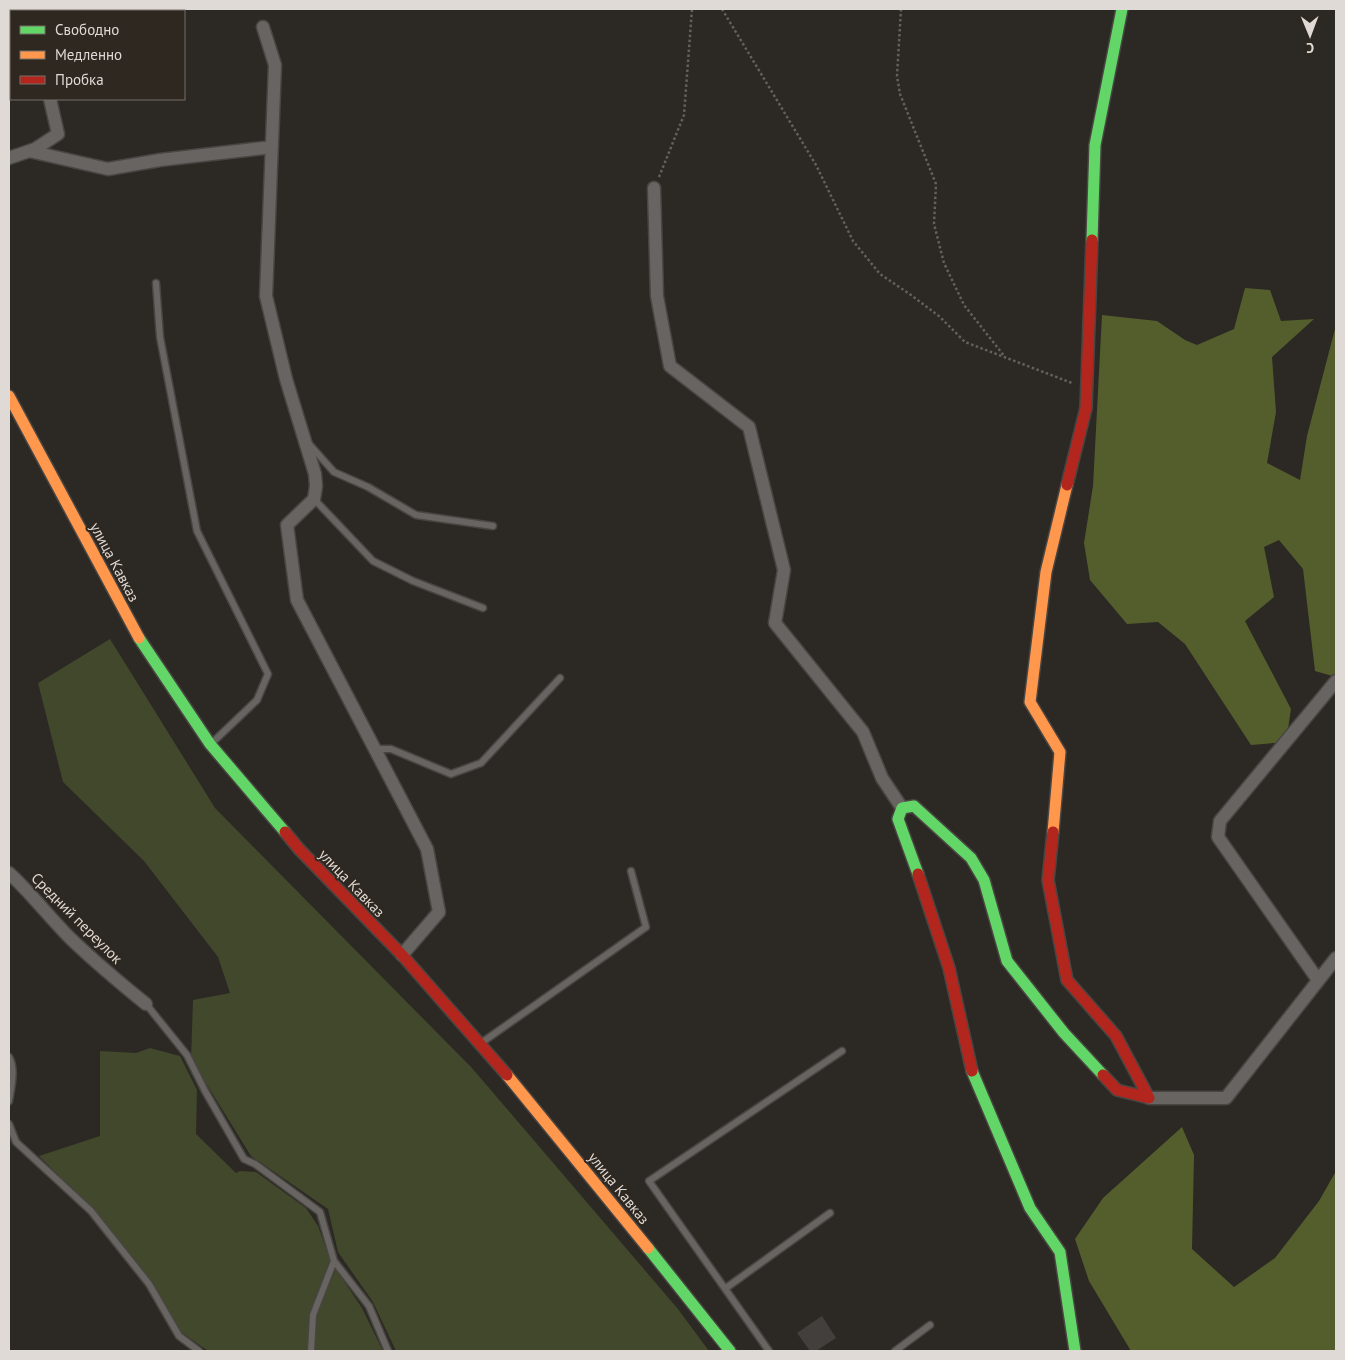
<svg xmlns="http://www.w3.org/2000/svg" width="1345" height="1360" font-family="'PT Sans',sans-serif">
<rect width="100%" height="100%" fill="#2c2824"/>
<!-- green -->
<path fill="#42482b" d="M110 639 215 808 472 1068 678 1309 709 1351H396L373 1302 338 1252 328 1209 251 1156 191 1059 193 1000 230 993 218 957 144 861 63 782 38 683Z
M150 1048 180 1056 197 1090 196 1134 236 1173 240 1171 256 1172 306 1208 318 1226 330 1259 310 1314 308 1351H208L178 1330 152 1282 103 1220 39 1156 100 1136V1051L136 1053Z
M336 1269 362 1308 383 1351H314L316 1315Z"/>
<!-- forest -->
<path fill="#545e2d" d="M1245 288 1270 290 1281 321 1314 319 1272 357 1276 412 1267 463 1300 480 1307 436 1335 329 1336 330V677L1315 671 1303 569 1279 540 1264 547 1274 597 1245 621 1291 709 1286 742 1251 745 1185 644 1158 622 1127 624 1090 580 1084 543 1093 486 1102 315 1157 321 1185 340 1197 345 1234 329Z
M1182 1127 1194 1155 1192 1249 1234 1287 1275 1258 1319 1201 1336 1171V1351H1131L1089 1281 1075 1239 1103 1198Z"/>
<!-- building -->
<path fill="#423f3d" d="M822 1316 836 1338 816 1351H810L797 1333Z"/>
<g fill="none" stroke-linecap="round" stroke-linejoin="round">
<defs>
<path id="lane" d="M156 283 160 337 197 531 268 674 257 700 214 741
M309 444 334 472 368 487 416 515 493 526
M314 499 373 561 413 581 483 608
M374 749H391L451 774 481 763 560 678
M146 1004 187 1055 205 1091 244 1159 255 1164 320 1212 334 1261 369 1306 388 1351
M484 1041 646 927 631 871
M9 1057C16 1069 11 1088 9 1101
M9 1124 16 1142 91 1211 149 1284 179 1336 199 1351
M726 1288 830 1213
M311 1351 313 1315 334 1261
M769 1351 649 1181 842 1051
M895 1351 930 1325"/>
<path id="street" d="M263 27 275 65 266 296 286 379 315 474 316 486 314 499 287 525 297 600 427 849 439 912 402 955
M29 151 108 169 160 160 272 147
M9 158 35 149 58 134 50 99
M654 188 657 296 670 366 749 427 784 570 775 623 863 732 882 778 902 808
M9 873C31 893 49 917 70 938 94 961 120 983 146 1004
M1318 980 1218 837 1220 821 1336 681
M1149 1098H1226L1336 958"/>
<path id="fast" d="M1092 240 1095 145 1122 9
M139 638 210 744 285 832
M918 874 898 819 902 808 914 806 971 858 984 880 1007 961 1064 1033 1103 1075
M972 1071 1030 1208 1060 1252 1075 1351
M648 1248 730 1351"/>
<path id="slow" d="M9 396 139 638
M1053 832 1060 752 1030 702 1046 572 1067 485
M507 1075 648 1248"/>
<path id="jam" d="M1067 485 1086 408 1092 240
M285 832 299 849 402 955 507 1075
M1053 832 1048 880 1067 980 1116 1036 1149 1098 1117 1090 1103 1075
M918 874 949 968 972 1071"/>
</defs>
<!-- lane casing -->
<use href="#lane" stroke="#484542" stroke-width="9"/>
<!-- street casing -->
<use href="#street" stroke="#484542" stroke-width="15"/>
<!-- fast casing -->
<use href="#fast" stroke="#484542" stroke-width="14"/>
<!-- slow casing -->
<use href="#slow" stroke="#484542" stroke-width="14"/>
<!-- jam casing -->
<use href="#jam" stroke="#484542" stroke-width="14"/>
<!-- path -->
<path stroke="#63605d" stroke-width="2.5" stroke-dasharray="2.5 2.5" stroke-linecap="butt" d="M722 9 816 165 853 241 880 274 911 295 940 317 965 342 1072 383
M901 9 897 76 900 94 936 184 934 224 944 263 964 305 1005 357
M659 177 684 115 692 9"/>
<!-- lane -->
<use href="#lane" stroke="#676461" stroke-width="6"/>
<!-- street -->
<use href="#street" stroke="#676461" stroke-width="12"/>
<!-- fast -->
<use href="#fast" stroke="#63d668" stroke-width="11"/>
<!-- slow -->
<use href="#slow" stroke="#ff974d" stroke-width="11"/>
<!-- jam -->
<use href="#jam" stroke="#b3261e" stroke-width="11"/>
</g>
<g text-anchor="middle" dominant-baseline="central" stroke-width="4" stroke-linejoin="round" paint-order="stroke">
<!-- street labels -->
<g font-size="15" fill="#dfdad6" stroke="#2f2821">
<text transform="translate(115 562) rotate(62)">улица Кавказ</text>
<text transform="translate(352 883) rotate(46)">улица Кавказ</text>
<text transform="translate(77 918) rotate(45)">Средний переулок</text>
<text transform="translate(619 1188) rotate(51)">улица Кавказ</text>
</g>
</g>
<!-- border -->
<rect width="1345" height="1360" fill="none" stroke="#dfdad6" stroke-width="20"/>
<!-- legend -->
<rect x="10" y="10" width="175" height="90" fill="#2f2821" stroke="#756f69"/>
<rect x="20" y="26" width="25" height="8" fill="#63d668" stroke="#756f69"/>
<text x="55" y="35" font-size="15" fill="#dfdad6">Свободно</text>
<rect x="20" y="51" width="25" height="8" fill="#ff974d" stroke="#756f69"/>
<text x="55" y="60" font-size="15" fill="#dfdad6">Медленно</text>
<rect x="20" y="76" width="25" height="8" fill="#b3261e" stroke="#756f69"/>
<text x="55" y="85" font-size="15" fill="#dfdad6">Пробка</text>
<!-- north arrow -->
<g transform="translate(1310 35) rotate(179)" stroke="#2f2821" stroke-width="4" paint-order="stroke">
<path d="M0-4L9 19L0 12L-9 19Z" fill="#dfdad6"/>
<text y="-8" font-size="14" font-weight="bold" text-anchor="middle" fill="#dfdad6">С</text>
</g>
</svg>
